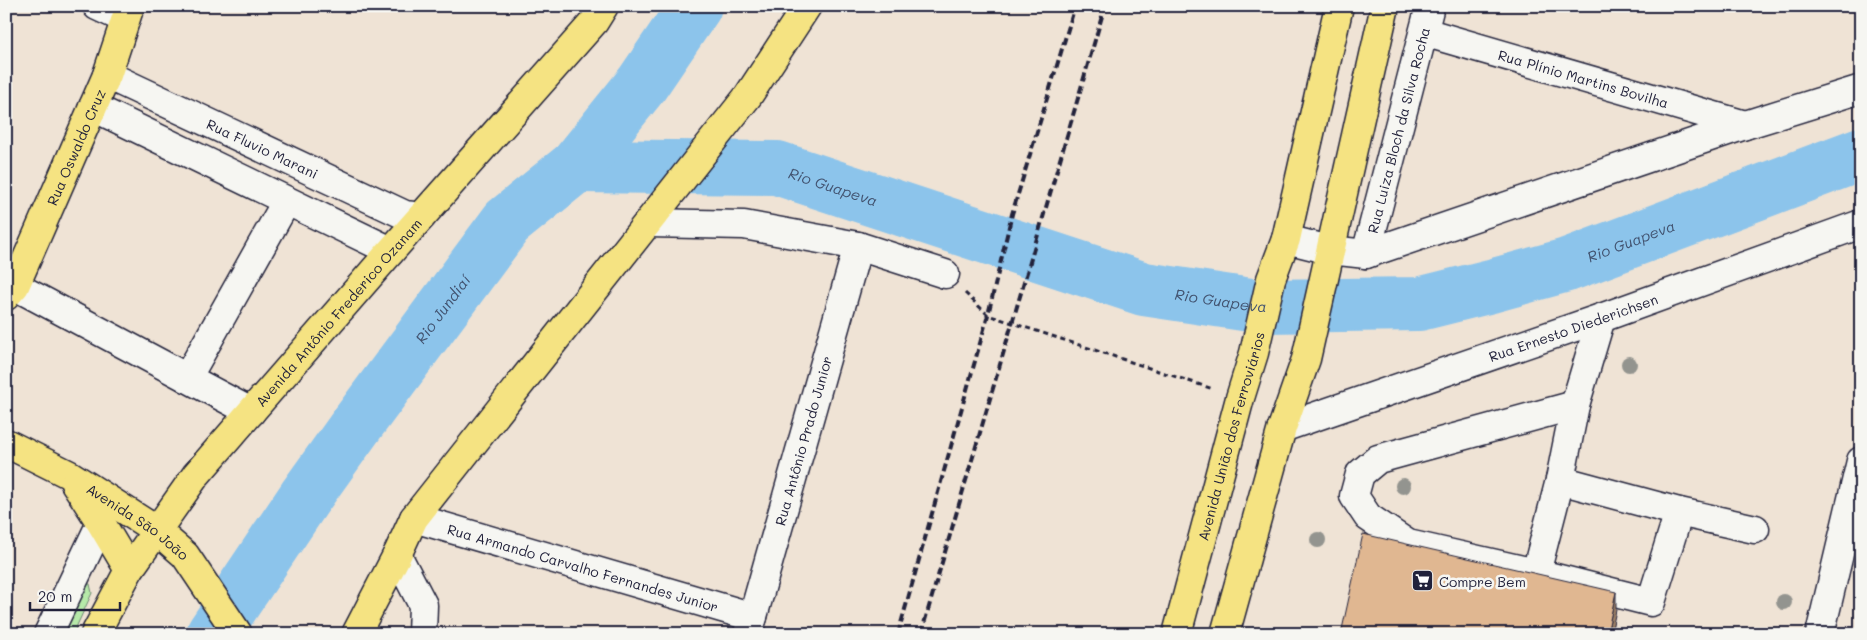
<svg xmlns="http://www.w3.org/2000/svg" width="1867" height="640" font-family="Mali,sans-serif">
<rect width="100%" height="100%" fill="#efe3d5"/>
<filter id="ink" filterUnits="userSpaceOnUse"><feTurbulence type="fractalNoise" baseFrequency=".02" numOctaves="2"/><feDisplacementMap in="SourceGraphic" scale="10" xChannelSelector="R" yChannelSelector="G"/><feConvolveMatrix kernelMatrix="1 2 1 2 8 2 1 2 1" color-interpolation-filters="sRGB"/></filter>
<g filter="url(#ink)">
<!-- green -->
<path fill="#b6e9a9" stroke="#6c8672" d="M80 582 90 584 92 593 73 634H52Z"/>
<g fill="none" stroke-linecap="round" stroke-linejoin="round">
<!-- river -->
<g stroke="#8cc4eb" stroke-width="54">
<path id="s1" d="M576 166 777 168 1144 289 1257 306 1419 304 1491 286 1567 265 1861 154"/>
<path id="s2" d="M213 634 305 497 358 423 507 222 576 166 642 84 695 6"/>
</g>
<defs>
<g id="minor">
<path d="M97 6 125 19"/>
<path id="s3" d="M1424 32 1745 125"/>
<path id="s4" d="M107 75 405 215 421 217"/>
<path d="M93 107 391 251"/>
<path d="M649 223 744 225 858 246 945 274"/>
<path d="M1286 239 1330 250 1366 254 1745 125 1861 89"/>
<path id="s5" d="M1366 254 1430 6"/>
<path d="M15 286 251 412"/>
<path d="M187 378 286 202"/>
<path d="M1575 405 1378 459 1360 474 1354 496 1368 517 1408 544 1536 573 1651 602 1679 512"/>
<path id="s6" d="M1282 428 1601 318 1861 224"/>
<path d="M1560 480 1679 512 1755 529"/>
<path id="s7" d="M414 518 753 617"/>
<path d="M397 555 423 605 422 634"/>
<path d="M1536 573 1560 480 1575 405 1601 318"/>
<path d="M48 634 101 523"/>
<path id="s8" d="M748 634 858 246"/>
<path d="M1820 634 1861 461"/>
</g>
<g id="major">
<path id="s9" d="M6 296 15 286 107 75 130 6"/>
<path id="s10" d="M6 443 70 475 156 530 185 555 238 634"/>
<path d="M75 483 101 523 129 570"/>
<path id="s11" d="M95 634 129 570 196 475 391 251 594 22 604 6"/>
<path d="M356 634 397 555 414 518 748 96 807 6"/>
<path id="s12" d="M1177 634 1240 398 1254 353 1271 279 1286 239 1339 6"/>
<path d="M1225 634 1282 428 1306 359 1385 6"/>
</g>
</defs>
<!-- minor casing -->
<use href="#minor" stroke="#22223b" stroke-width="31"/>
<!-- major casing -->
<use href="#major" stroke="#22223b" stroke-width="31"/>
<!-- path -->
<path stroke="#22223b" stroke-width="3" stroke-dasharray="5 4" stroke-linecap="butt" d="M965 293 988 315 1213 389"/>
<!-- minor -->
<use href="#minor" stroke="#f6f6f2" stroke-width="28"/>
<!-- major -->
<use href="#major" stroke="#f5e382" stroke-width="28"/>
<!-- rail -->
<path stroke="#22223b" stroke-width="4" stroke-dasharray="8 4" stroke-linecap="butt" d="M898 634 988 315 1012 214 1075 6
M921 634 1105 6"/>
</g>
<!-- trees -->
<g fill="#93948f">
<circle cx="1629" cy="364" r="8"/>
<circle cx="1403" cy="486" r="8"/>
<circle cx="1318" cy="540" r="8"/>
<circle cx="1784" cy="602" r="8"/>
</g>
<!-- shaded-wall -->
<path fill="#9d8066" stroke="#22223b" d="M1616 592V610L1611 634H1607Z"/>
<!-- building -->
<path fill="#e0b791" stroke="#22223b" d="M1363 534 1616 592 1607 634H1341Z"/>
</g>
<!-- icons -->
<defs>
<symbol id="supermarket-square" viewBox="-11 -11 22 22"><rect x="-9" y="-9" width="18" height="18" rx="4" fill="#22223b" stroke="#f6f6f2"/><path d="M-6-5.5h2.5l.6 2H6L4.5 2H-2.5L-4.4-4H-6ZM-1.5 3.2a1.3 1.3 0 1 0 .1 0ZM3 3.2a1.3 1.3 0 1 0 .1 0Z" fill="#fff"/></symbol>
</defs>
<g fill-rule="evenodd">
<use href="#supermarket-square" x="1410" y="568" width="25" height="25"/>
</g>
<g text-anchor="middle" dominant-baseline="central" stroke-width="5" stroke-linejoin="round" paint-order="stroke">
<!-- street labels -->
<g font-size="14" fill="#22223b" stroke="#f6f6f2">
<text stroke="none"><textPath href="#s3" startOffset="166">Rua Plínio Martins Bovilha</textPath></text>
<text stroke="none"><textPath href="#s5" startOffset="128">Rua Luiza Bloch da Silva Rocha</textPath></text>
<text stroke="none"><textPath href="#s9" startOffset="165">Rua Oswaldo Cruz</textPath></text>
<text stroke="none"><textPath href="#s4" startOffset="172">Rua Fluvio Marani</textPath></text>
<text stroke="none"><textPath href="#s11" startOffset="405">Avenida Antônio Frederico Ozanam</textPath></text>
<text stroke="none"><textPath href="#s6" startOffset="308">Rua Ernesto Diederichsen</textPath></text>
<text stroke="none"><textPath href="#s12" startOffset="205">Avenida União dos Ferroviários</textPath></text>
<text stroke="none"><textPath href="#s8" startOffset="201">Rua Antônio Prado Junior</textPath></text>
<text stroke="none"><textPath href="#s10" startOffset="154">Avenida São João</textPath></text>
<text stroke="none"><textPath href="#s7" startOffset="176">Rua Armando Carvalho Fernandes Junior</textPath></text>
</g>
<!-- poi labels -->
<g font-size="14" fill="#22223b" stroke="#f6f6f2" text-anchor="start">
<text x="1439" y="581">Compre Bem</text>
</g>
<!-- water labels -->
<g font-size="15" font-style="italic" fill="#425370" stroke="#f6f6f2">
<text stroke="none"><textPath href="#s1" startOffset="260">Rio Guapeva</textPath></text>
<text stroke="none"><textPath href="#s1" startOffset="1085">Rio Guapeva</textPath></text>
<text stroke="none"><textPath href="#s1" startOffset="665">Rio Guapeva</textPath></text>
<text stroke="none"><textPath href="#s2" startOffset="398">Rio Jundiaí</textPath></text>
</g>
</g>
<!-- margin -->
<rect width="1867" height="640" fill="none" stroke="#f6f6f2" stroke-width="25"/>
<rect x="12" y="12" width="1842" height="615" fill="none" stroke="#22223b" stroke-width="2" filter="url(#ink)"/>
<!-- scale -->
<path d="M30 602v8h90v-8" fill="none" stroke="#22223b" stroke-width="2.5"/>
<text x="38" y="602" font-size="15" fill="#22223b" stroke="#f6f6f2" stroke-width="4" paint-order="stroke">20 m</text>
</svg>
